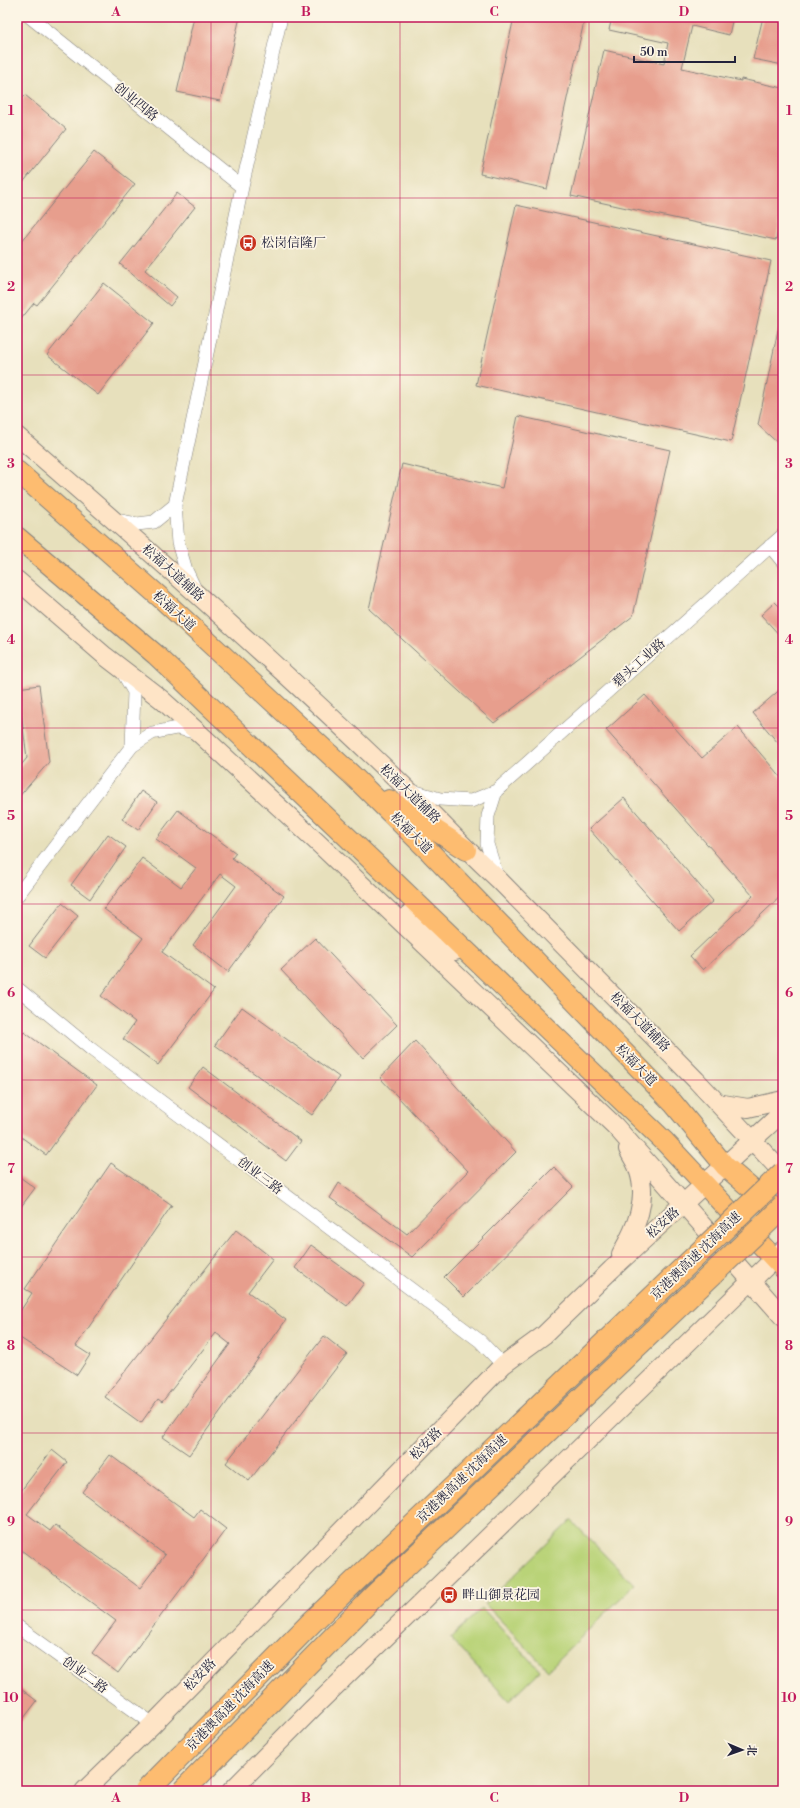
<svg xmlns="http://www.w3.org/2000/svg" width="800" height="1808" font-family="'Libre Bodoni','Noto Serif SC',serif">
<rect width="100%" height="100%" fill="#fcf5e5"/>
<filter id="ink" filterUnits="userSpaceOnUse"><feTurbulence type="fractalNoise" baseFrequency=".025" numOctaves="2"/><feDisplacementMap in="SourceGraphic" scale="8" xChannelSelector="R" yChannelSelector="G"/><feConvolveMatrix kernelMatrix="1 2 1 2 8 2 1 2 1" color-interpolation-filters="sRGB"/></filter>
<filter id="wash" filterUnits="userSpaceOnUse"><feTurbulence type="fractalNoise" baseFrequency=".012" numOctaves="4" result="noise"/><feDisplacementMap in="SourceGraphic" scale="16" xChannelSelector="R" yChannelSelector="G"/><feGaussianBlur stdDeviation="0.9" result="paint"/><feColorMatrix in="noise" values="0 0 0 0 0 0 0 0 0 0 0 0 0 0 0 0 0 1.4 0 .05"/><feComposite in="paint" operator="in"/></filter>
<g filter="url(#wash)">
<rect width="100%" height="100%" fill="#e7e0bc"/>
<!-- green -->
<path fill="#b9d378" stroke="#6e7a5a" d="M571 1520 634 1585 548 1670 485 1604Z
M482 1608 540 1671 509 1701 450 1638Z"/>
<g id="blocks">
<!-- building -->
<path fill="#e79e8d" d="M194 17H240L220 101 177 92Z
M514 17H585L547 189 480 174Z
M612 17H733L729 35 692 26 682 68 741 81V79L783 88V207L776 240 571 196 604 50 664 64 668 43 609 30Z
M763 17H783V65L753 59Z
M25 95 66 129 17 190V105Z
M94 152 135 184 37 305 34 303 17 324V247Z
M177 193 195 207 145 270 177 297 170 306 120 264Z
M516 205 771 261 731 442 476 385Z
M104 283 154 323 98 395 47 355Z
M778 330H783V448L758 425Z
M518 416 670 450 633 616 494 723 369 609 402 464 502 488Z
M775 602 783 610V639L761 615Z
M39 685 49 762 17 799V770L27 758 18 688Z
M783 687V749L753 713Z
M645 695 702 758 738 727 783 780V894L703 970 690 956 753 896 606 730Z
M141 791 157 802 138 830 122 819Z
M624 798 713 901 679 931 589 829Z
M178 810 236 853 232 858 284 896 228 972 193 945 236 886 220 874 162 952 214 990 158 1065 123 1039 135 1022 101 996 143 938 104 909 142 858 181 887 196 868 156 839Z
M108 834 126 847 90 899 71 885Z
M62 903 78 916 45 958 29 946Z
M315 938 397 1025 363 1058 281 970Z
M242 1007 339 1077 312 1115 215 1045Z
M24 1032 97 1085 46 1155 17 1134V1042Z
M415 1041 516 1152 412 1257 330 1198 339 1183 407 1234 468 1171 380 1078Z
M203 1067 301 1141 286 1161 188 1087Z
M111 1163 172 1205 76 1346 90 1355 77 1375 17 1336V1316L32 1293 25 1289Z
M554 1167 573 1187 464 1297 444 1277Z
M17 1175 35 1188 17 1212Z
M236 1230 273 1259 248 1292 286 1320 189 1455 163 1437 230 1344 216 1333 162 1402 158 1399 141 1423 105 1397Z
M311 1245 364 1283 347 1306 295 1268Z
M324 1336 347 1354 249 1481 226 1463Z
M52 1450 67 1462 27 1514 50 1531 55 1525 140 1588 165 1555 82 1492 110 1455 194 1517 200 1509 226 1529 118 1673 92 1653 116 1621 17 1547V1496Z
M17 1686 37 1701 17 1727Z"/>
</g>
</g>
<g filter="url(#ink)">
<use href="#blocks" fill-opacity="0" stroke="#84817c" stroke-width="1"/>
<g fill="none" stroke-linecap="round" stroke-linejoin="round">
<defs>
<path id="street" d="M30 17 242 187
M115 520 137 524 154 522 175 505
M770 546 783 562
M195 589 186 570 178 543 175 505 242 187 281 17
M123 673 134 692 132 746
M409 790 440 799 471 801 496 791 488 816 487 844 498 879
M496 791 783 535
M17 896 132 746 152 733 177 728 198 733
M17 988 91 1049 480 1341 503 1365
M17 1626 153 1724"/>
<path id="secondary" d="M17 436C149 550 281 667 407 789 438 819 466 850 498 879L696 1080 783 1173
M17 580 105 656 161 699 200 734 317 842 615 1126 783 1317
M409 914 455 951
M717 1103 748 1108 783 1100
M621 1254C636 1228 649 1199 638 1169 636 1162 631 1156 628 1149
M84 1791 153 1724 503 1365 544 1335 612 1269 783 1112
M231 1791 312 1709 783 1250"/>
<path id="primary" d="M17 471 162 599 353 776 431 853 673 1103 725 1166 783 1216
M17 537 156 655 381 869 665 1142 783 1268
M389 800 466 850"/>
</defs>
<!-- street casing -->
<use href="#street" stroke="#84817c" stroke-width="14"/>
<!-- secondary casing -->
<use href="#secondary" stroke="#84817c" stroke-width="20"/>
<!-- primary casing -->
<use href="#primary" stroke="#84817c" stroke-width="22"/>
<!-- street -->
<use href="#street" stroke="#fff" stroke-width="13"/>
<!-- secondary -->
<use href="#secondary" stroke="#fee4c6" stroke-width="18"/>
<!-- primary -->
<use href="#primary" stroke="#fdbc70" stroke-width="20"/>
<defs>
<path id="highway-bridge" d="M146 1791 312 1622 783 1173
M183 1791 373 1597 783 1207"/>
</defs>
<!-- highway-bridge casing -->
<use href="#highway-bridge" stroke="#84817c" stroke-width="24" stroke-linecap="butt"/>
<!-- highway-bridge -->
<use href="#highway-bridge" stroke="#fdbc70" stroke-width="22"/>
</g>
</g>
<!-- grid -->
<path fill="none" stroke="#c2185b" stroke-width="1" stroke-opacity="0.55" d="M211 17V1791M400 17V1791M589 17V1791M17 198H783M17 375H783M17 551H783M17 728H783M17 904H783M17 1080H783M17 1257H783M17 1433H783M17 1610H783"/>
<!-- icons -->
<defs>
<symbol id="bus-disc" viewBox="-11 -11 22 22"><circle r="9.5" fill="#c8321e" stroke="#fcf5e5"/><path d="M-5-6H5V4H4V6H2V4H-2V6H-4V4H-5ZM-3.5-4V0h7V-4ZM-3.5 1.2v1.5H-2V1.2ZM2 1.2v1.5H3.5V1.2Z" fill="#fff"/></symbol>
</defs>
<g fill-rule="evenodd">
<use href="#bus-disc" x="238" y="233" width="20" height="20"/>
<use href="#bus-disc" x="439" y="1585" width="20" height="20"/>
</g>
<g text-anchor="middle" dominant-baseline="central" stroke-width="3.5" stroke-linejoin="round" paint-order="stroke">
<!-- street labels -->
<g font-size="13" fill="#22223b" stroke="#fcf5e5">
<text transform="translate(136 102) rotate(39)">创业四路</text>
<text transform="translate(173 573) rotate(42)">松福大道辅路</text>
<text transform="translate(174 611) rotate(42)">松福大道</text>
<text transform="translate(639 663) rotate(-42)">碧头工业路</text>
<text transform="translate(410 794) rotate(44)">松福大道辅路</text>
<text transform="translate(411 833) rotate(45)">松福大道</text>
<text transform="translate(640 1022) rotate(45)">松福大道辅路</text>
<text transform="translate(636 1065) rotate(46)">松福大道</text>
<text transform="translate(260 1176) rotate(37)">创业三路</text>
<text transform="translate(663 1223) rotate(-42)">松安路</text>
<text transform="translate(696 1256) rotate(-44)">京港澳高速 沈海高速</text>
<text transform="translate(426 1444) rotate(-46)">松安路</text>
<text transform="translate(462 1479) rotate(-44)">京港澳高速 沈海高速</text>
<text transform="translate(85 1675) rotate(36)">创业二路</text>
<text transform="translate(200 1675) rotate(-46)">松安路</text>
<text transform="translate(230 1706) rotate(-46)">京港澳高速 沈海高速</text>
</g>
<!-- poi labels -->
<g font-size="13" fill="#22223b" stroke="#fcf5e5" text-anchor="start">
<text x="261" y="243">松岗信隆厂</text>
<text x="462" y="1595">畔山御景花园</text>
</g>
</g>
<!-- margin -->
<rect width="800" height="1808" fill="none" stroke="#fcf5e5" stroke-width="44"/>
<!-- north arrow -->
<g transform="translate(742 1750) rotate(92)" stroke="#fcf5e5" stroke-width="3" paint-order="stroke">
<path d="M0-3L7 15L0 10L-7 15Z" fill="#22223b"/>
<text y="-6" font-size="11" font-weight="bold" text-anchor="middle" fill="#22223b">北</text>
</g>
<!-- scale -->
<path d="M634 56v6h101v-6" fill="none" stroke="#22223b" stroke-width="2"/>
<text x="640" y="56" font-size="12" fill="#22223b" stroke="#fcf5e5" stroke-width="3" paint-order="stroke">50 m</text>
<rect x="22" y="22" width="756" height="1764" fill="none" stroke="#c2185b" stroke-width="1.5"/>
<g font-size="13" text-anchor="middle" font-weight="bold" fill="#c2185b">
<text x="116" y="16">A</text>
<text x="306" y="16">B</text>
<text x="494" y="16">C</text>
<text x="684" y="16">D</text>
<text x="11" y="115">1</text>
<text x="789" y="115">1</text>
<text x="11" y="291">2</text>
<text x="789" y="291">2</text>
<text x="11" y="468">3</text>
<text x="789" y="468">3</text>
<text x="11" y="644">4</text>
<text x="789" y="644">4</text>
<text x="11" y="820">5</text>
<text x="789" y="820">5</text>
<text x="11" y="997">6</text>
<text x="789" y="997">6</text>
<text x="11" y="1173">7</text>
<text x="789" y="1173">7</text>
<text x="11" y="1350">8</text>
<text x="789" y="1350">8</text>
<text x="11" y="1526">9</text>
<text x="789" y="1526">9</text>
<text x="11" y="1702">10</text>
<text x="789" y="1702">10</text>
<text x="116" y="1802">A</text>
<text x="306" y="1802">B</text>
<text x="494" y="1802">C</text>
<text x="684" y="1802">D</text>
</g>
</svg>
